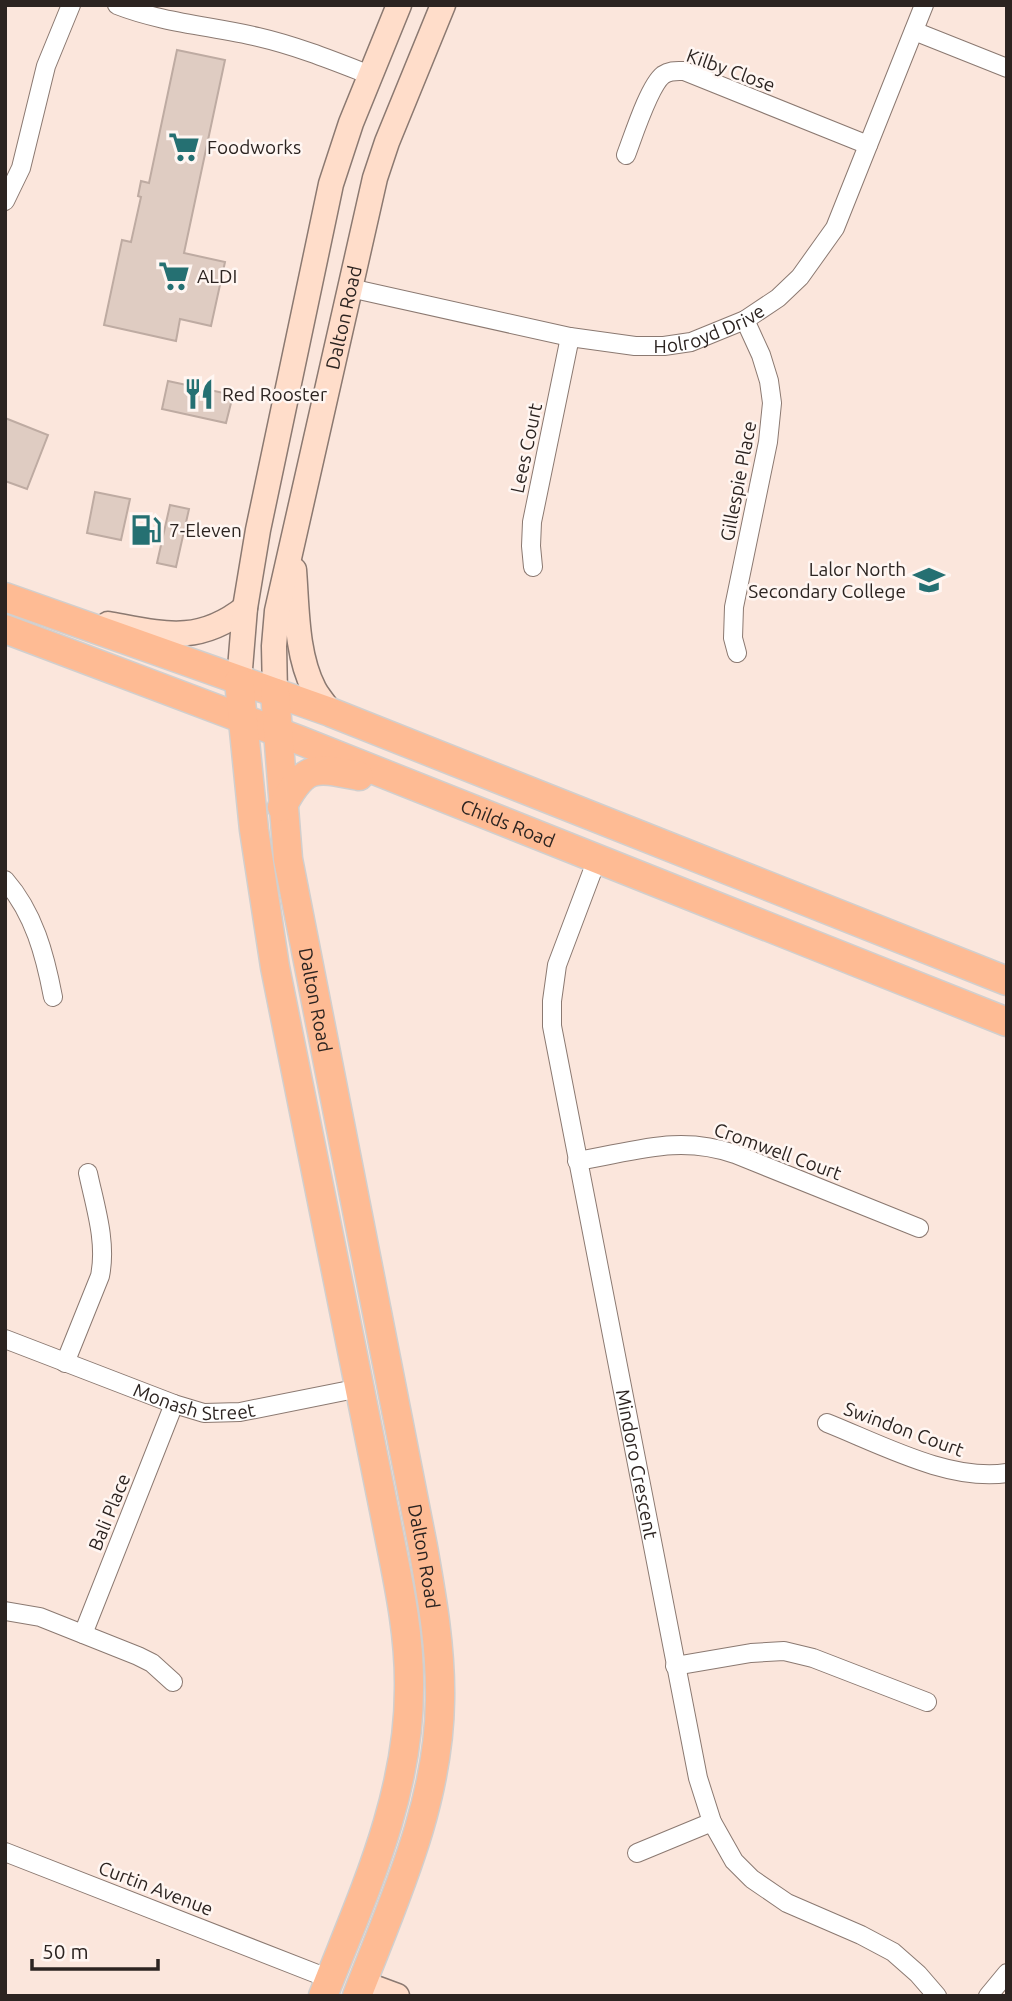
<svg xmlns="http://www.w3.org/2000/svg" width="1012" height="2001" font-family="Ubuntu,sans-serif">
<rect width="100%" height="100%" fill="#fbe6dc"/>
<!-- building -->
<path fill="#dfccc2" stroke="#beaba2" stroke-width="2" d="M177 50 225 60 184 253 225 262 211 326 180 319 176 341 104 325 122 240 131 242 141 197 138 196 141 181 149 183Z
M168 381 233 395 226 423 162 409Z
M5 418 48 435 27 489 5 481Z
M95 492 130 499 121 540 87 533Z
M170 505 189 509 176 567 157 563Z"/>
<g fill="none" stroke-linecap="round" stroke-linejoin="round">
<defs>
<g id="street">
<path d="M117 5C163 23 211 26 258 37 297 46 334 61 370 75"/>
<path d="M914 31 1007 68"/>
<path d="M626 155C633 137 649 86 663 75 670 70 677 71 684 71L868 145"/>
<path d="M5 201 21 168 46 66 71 5"/>
<path id="s1" d="M350 288 570 337 635 346H664L691 342 745 320 778 298 800 277 835 228 924 5"/>
<path d="M533 567 531 546 532 522 570 337"/>
<path d="M737 653 733 638 734 607 768 442 772 403 769 381 761 355 745 320"/>
<path id="s2" d="M597 859 557 965 552 1001V1026L698 1778 712 1822 734 1861 752 1879 787 1903 861 1935 893 1952 918 1974 937 1996"/>
<path d="M5 880C34 913 45 955 53 997"/>
<path d="M577 1161C633 1152 678 1134 735 1154L919 1228"/>
<path id="s3" d="M5 1339 174 1404 204 1413 240 1412 360 1388"/>
<path d="M65 1363 100 1276C107 1242 95 1206 88 1173"/>
<path d="M827 1423C880 1444 950 1482 1007 1473"/>
<path d="M5 1611 40 1617 138 1656 152 1663 173 1682"/>
<path d="M83 1634 174 1404"/>
<path d="M675 1666 751 1653 784 1651 813 1658 927 1702"/>
<path d="M5 1852 330 1979"/>
<path d="M637 1853 712 1822"/>
<path d="M988 1996 1007 1973"/>
</g>
<g id="secondary">
<path d="M294 570C297 608 296 654 314 689 318 697 325 704 330 712"/>
<path d="M108 624C163 634 198 645 245 608"/>
<path d="M239 681 245 608 258 530 331 184 351 123 399 5"/>
<path id="s4" d="M275 693 274 646 277 611 375 178 387 142 443 5"/>
<path d="M362 1983 397 1996"/>
</g>
<g id="primary">
<path d="M5 597 330 712 1007 981"/>
<path id="s5" d="M5 629 299 740 1007 1022"/>
<path d="M239 681 254 830 275 967 385 1515C396 1572 410 1630 409 1689 409 1798 362 1896 323 1996"/>
<path id="s6" d="M275 693 288 859 423 1547C432 1598 441 1648 440 1700 439 1805 394 1900 357 1996"/>
<path d="M282 807C305 764 314 767 359 776"/>
</g>
</defs>
<!-- street casing -->
<use href="#street" stroke="#8b7971" stroke-width="20"/>
<!-- secondary casing -->
<use href="#secondary" stroke="#8b7971" stroke-width="27"/>
<!-- primary casing -->
<use href="#primary" stroke="#d1cfce" stroke-width="31"/>
<!-- street -->
<use href="#street" stroke="#fff" stroke-width="18"/>
<!-- secondary -->
<use href="#secondary" stroke="#ffddca" stroke-width="24"/>
<!-- primary -->
<use href="#primary" stroke="#febb94" stroke-width="28"/>
</g>
<!-- icons -->
<defs>
<symbol id="supermarket-bare" viewBox="-9 -9 18 18"><path d="M-6-5.5h2.5l.6 2H6L4.5 2H-2.5L-4.4-4H-6ZM-1.5 3.2a1.3 1.3 0 1 0 .1 0ZM3 3.2a1.3 1.3 0 1 0 .1 0Z" fill="#257072" stroke="#fff6f2" stroke-width="2.5" paint-order="stroke"/></symbol>
<symbol id="restaurant-bare" viewBox="-9 -9 18 18"><path d="M-5-6h1v4h1v-4h1v4h1v-4h1v5L-1.5 .5V6h-2V.5L-5-1ZM5-6V6H3V1.5H1.5Q1.5-4 5-6Z" fill="#257072" stroke="#fff6f2" stroke-width="2.5" paint-order="stroke"/></symbol>
<symbol id="fuel-bare" viewBox="-9 -9 18 18"><path d="M-5.5-6h7V0h2V4h1.3V-2.5L3-4.5l.8-.8L6-3V5H2.5V1h-1V6h-7ZM-4.2-4.7v3.2H.2V-4.7Z" fill="#257072" stroke="#fff6f2" stroke-width="2.5" paint-order="stroke"/></symbol>
<symbol id="school-bare" viewBox="-9 -9 18 18"><path d="M0-5L7-2L0 1L-7-2ZM-4 1L0 2.5L4 1V4Q0 6-4 4Z" fill="#257072" stroke="#fff6f2" stroke-width="2.5" paint-order="stroke"/></symbol>
</defs>
<g fill-rule="evenodd">
<use href="#supermarket-bare" x="162" y="125" width="44" height="44"/>
<use href="#supermarket-bare" x="152" y="254" width="44" height="44"/>
<use href="#restaurant-bare" x="177" y="372" width="44" height="44"/>
<use href="#fuel-bare" x="124" y="508" width="44" height="44"/>
<use href="#school-bare" x="907" y="558" width="44" height="44"/>
</g>
<g text-anchor="middle" dominant-baseline="central" stroke-width="5" stroke-linejoin="round" paint-order="stroke">
<!-- street labels -->
<g font-size="19" fill="#2c2421" stroke="#fff6f2">
<text transform="translate(731 70) rotate(20)">Kilby Close</text>
<text stroke="none"><textPath href="#s4" startOffset="383">Dalton Road</textPath></text>
<text stroke="none"><textPath href="#s1" startOffset="368">Holroyd Drive</textPath></text>
<text transform="translate(526 448) rotate(-78)">Lees Court</text>
<text transform="translate(738 481) rotate(-79)">Gillespie Place</text>
<text stroke="none"><textPath href="#s5" startOffset="539">Childs Road</textPath></text>
<text stroke="none"><textPath href="#s6" startOffset="310">Dalton Road</textPath></text>
<text transform="translate(778 1151) rotate(20)">Cromwell Court</text>
<text stroke="none"><textPath href="#s3" startOffset="201">Monash Street</textPath></text>
<text transform="translate(904 1429) rotate(20)">Swindon Court</text>
<text stroke="none"><textPath href="#s2" startOffset="621">Mindoro Crescent</textPath></text>
<text transform="translate(109 1512) rotate(-68)">Bali Place</text>
<text stroke="none"><textPath href="#s6" startOffset="877">Dalton Road</textPath></text>
<text transform="translate(156 1888) rotate(21)">Curtin Avenue</text>
</g>
<!-- poi labels -->
<g font-size="19" fill="#2c2421" stroke="#fff6f2" text-anchor="start">
<text x="207" y="147">Foodworks</text>
<text x="197" y="276">ALDI</text>
<text x="222" y="394">Red Rooster</text>
<text x="169" y="530">7-Eleven</text>
<text x="906" y="569" text-anchor="end">Lalor North<tspan x="906" dy="22">Secondary College</tspan></text>
</g>
</g>
<!-- border -->
<rect width="1012" height="2001" fill="none" stroke="#2c2421" stroke-width="14"/>
<!-- scale -->
<path d="M32 1959v10h126v-10" fill="none" stroke="#2c2421" stroke-width="3.5"/>
<text x="42" y="1959" font-size="21" fill="#2c2421" stroke="#fff6f2" stroke-width="5" paint-order="stroke">50 m</text>
</svg>
